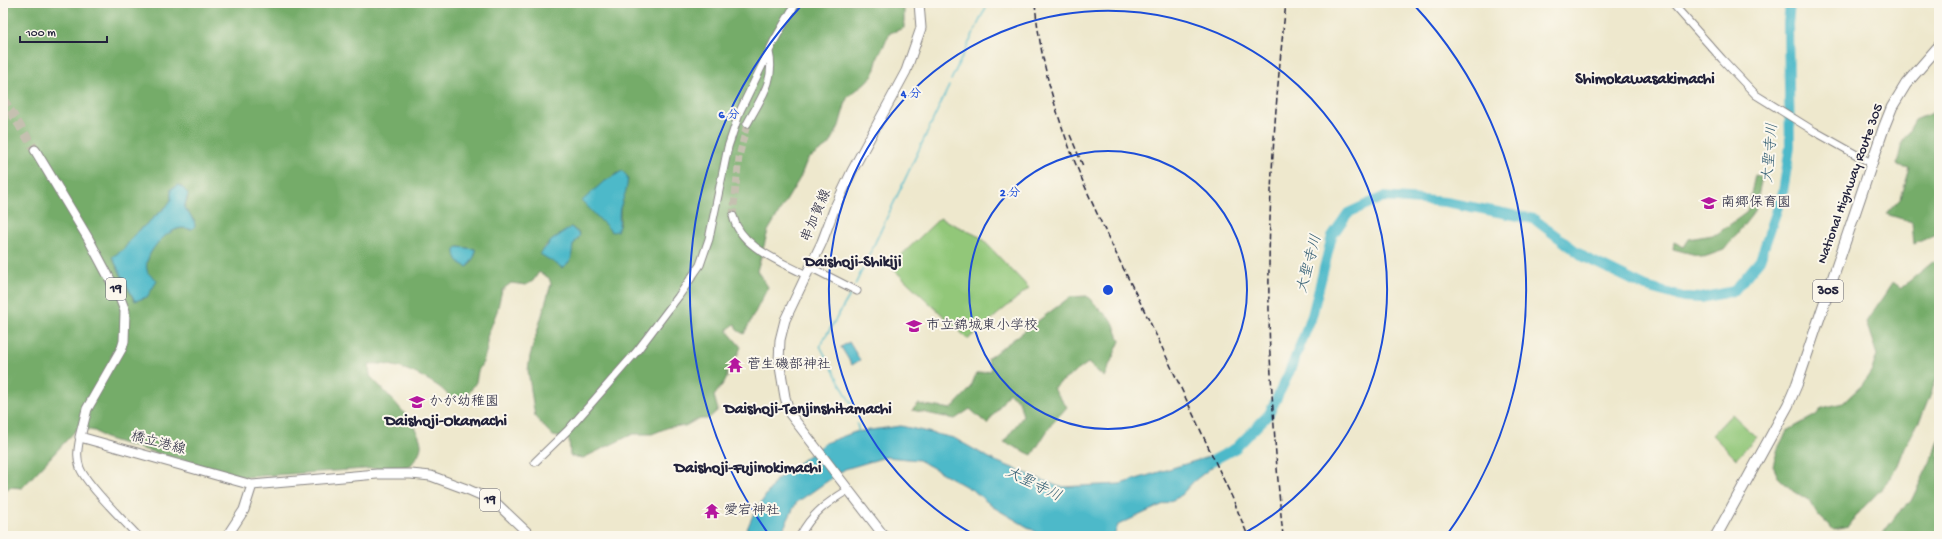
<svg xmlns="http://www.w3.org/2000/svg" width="1942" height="539" font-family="'Gochi Hand','Klee One',sans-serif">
<rect width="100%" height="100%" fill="#fbf7ec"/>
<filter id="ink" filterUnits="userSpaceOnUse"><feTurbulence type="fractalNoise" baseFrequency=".025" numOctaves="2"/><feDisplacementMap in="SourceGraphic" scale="8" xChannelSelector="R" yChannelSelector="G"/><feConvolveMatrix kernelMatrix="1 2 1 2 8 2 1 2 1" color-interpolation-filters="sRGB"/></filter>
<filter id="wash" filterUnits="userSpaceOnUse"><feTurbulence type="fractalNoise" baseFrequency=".012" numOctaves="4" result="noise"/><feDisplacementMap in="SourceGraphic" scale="16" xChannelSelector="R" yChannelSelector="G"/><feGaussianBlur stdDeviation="0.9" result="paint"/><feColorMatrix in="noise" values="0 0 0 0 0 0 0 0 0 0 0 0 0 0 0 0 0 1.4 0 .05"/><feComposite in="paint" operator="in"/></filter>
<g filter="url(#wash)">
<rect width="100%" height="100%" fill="#eee8cd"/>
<!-- green -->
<path fill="#92c779" stroke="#5a745a" d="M940 218 980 237 1029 288 968 339 890 266Z
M1732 414 1756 437 1736 459 1712 435Z"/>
<!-- forest -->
<path fill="#75ac69" stroke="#4c6752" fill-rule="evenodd" d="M3 3H904V28L890 33 878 57 873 76 847 98 839 126 830 144 807 160 800 178 768 231 757 271 768 287 744 334 737 330 735 324 728 329 729 333 741 347 738 354 727 368V378L714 396 718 410 708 419H698L685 426 669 427 652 434H633L583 458 570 456 569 439 553 436 535 417 528 370 530 356 551 284 549 278 539 272 533 281 526 285 511 283 502 290 497 311 487 337V349L483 362 478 371 476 382 467 396 452 398C446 394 443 389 438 386 418 373 394 362 369 364L370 376C384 391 419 424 421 444 422 451 415 460 410 466L244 477 131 446 105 438 95 431 78 428 22 488 10 487 3 492ZM620 172 628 179 620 209V223L617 231 602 183ZM179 185 183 188 188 197 184 208 194 220 192 229C189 229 185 227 182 228 166 230 148 250 146 265 145 277 156 287 145 298L134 300 113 259 126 247 134 235 167 206 171 200V189ZM571 227 579 233 578 239 573 245 570 260 540 254 545 246ZM458 247 475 249V255L469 266Z
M1939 110V233L1914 244 1912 222 1886 214 1901 198 1910 168 1897 165 1902 143 1915 120Z
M1755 175 1762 177 1755 211 1724 250 1704 257 1673 249 1674 242 1684 247 1689 239 1717 234 1747 212Z
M1939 257V372L1922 416 1905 447 1898 465 1886 484 1862 509 1848 527 1834 530 1818 515 1810 501 1792 490 1778 477 1773 466 1778 448 1787 431 1816 415 1822 408 1843 403 1862 385 1872 370 1877 355 1866 322 1893 282 1901 288Z
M1087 296 1113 322 1120 341 1104 377 1088 363 1053 388 1067 407 1051 425 1032 455 1004 442 1023 416 1019 401 1009 393 987 424 970 409 955 419 912 410 918 404 951 409 970 389 976 374 992 370 987 359 1070 297Z
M1939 439V536H1881L1898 513 1911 501 1934 454Z"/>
<!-- water -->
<path fill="#4db9c9" stroke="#386e82" d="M622 171 627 176C629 187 623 198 620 208 618 216 621 223 617 231L612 232 582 201 602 183Z
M178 185 183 188 188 194 184 208 194 220 195 226 192 229C189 229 185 228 182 228 167 229 143 254 147 270 148 276 154 276 157 281L147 297 135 301 112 257 124 249 134 235 167 206 171 200V189Z
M571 227 580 235 573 245 571 260 563 268 540 254 551 241Z
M458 247 475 249V255L468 267C460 265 454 258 455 249Z
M849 342 860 360 852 365 841 347Z
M901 426 954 438 993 460 1060 487 1120 484 1208 457 1212 467 1194 481 1179 497 1118 525 1114 536H1043L993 507 974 491 919 460 886 457 845 469 796 503 780 536H744L753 515 776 480 825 443 855 432Z"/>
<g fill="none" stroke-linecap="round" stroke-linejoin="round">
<!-- stream -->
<path stroke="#4db9c9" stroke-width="1.5" d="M951 80 988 3
M855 285 949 86
M850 295 820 346 853 407 855 416
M857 424 859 433"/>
<!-- river -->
<path stroke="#4db9c9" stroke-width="10" d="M1199 468 1236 448 1269 414 1288 375 1312 316 1332 236 1348 213 1383 197 1446 202 1534 219 1584 257 1646 287 1683 297 1701 298 1734 291 1760 260 1783 192 1790 147 1788 24 1790 3"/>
</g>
</g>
<g filter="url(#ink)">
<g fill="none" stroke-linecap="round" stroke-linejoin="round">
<!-- minor-tunnel -->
<path stroke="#c5c0b0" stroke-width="7" stroke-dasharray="7 3.5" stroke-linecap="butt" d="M733 216 739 157 747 124"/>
<!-- major-tunnel -->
<path stroke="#c5c0b0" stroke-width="9" stroke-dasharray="9 4.5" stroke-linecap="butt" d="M3 99 35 150"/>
<defs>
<path id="minor" d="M1672 3 1722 59 1756 95 1814 131 1871 163
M747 124C760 99 776 81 769 52
M733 216C740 247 780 261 806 275
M810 267 857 291
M80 437C78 448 76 457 80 468 86 484 125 522 138 536
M535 462 568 430 637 351 678 297 700 265 709 239 728 147 740 111 774 41 796 3
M800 536C811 514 828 502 848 490"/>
<path id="major" d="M35 150 88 238 120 298 125 311 124 341 122 348 87 409 80 437 252 485 377 474H411L431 476 469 490 494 501 531 536
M227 536 244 510 252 485
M884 536 790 414 785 397 779 361 780 340 785 320 822 242 835 207 852 171 906 71 921 28 919 3"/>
<path id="highway" d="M1716 536 1788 405 1797 384 1884 127 1892 107 1906 84 1939 46"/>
</defs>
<!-- minor casing -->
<use href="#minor" stroke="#888584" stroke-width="9"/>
<!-- major casing -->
<use href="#major" stroke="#888584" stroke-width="11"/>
<!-- highway casing -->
<use href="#highway" stroke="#888584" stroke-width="12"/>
<!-- minor -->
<use href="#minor" stroke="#fff" stroke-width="7"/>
<!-- major -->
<use href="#major" stroke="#fff" stroke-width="9"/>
<!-- highway -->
<use href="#highway" stroke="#fff" stroke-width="10"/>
<!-- rail -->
<path stroke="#22223b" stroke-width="1.5" stroke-dasharray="6 3" stroke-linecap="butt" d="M1035 3C1045 118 1097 215 1147 316 1176 376 1203 437 1232 497L1248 536
M1070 135 1083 166
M1283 536C1277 476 1273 416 1270 355 1266 238 1273 120 1286 3"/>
</g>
</g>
<!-- distance rings -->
<g fill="none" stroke="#1d4ed8" stroke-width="2">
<circle cx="1108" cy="290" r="139"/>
<path d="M975 535A279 279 0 1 1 1241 535"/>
<path d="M770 536A418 418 0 0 1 802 5M1414 5A418 418 0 0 1 1446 536"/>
</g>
<!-- icons -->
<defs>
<symbol id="school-bare" viewBox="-9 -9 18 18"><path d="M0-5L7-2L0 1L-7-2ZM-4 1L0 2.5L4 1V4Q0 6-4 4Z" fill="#b5179e" stroke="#fbf7ec" stroke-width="2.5" paint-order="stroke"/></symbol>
<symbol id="temple-bare" viewBox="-9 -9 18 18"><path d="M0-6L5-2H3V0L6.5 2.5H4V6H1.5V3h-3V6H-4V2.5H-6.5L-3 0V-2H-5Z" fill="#b5179e" stroke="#fbf7ec" stroke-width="2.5" paint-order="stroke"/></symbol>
</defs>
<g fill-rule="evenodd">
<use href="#school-bare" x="1698" y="192" width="22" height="22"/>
<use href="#school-bare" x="903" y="315" width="22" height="22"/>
<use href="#temple-bare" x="724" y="354" width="22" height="22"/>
<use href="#school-bare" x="406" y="391" width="22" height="22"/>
<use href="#temple-bare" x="701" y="500" width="22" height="22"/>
</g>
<g text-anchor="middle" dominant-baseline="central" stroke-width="4" stroke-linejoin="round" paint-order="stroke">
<!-- shield labels -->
<g fill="#fbf7ec" stroke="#636270" stroke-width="1">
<rect x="106" y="278" width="20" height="22" rx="3"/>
<rect x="1813" y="280" width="30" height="22" rx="3"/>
<rect x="480" y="489" width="20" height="22" rx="3"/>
</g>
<g font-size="13" font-weight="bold" fill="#22223b">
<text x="116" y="289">19</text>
<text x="1828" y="291">305</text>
<text x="490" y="500">19</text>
</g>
<!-- street labels -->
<g font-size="14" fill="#22223b" stroke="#fbf7ec">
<text transform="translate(1851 184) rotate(-70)">National Highway Route 305</text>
<text transform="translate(817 216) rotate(-67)">串加賀線</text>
<text transform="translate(158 444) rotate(15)">橋立港線</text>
</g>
<!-- poi labels -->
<g font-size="14" fill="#22223b" stroke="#fbf7ec" text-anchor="start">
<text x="1721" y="203">南郷保育園</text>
<text x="926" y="326">市立錦城東小学校</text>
<text x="747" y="365">菅生磯部神社</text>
<text x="429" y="402">かが幼稚園</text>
<text x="724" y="511">愛宕神社</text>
</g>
<!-- water labels -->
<g font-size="15" font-style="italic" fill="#335e74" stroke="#fbf7ec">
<text transform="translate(1771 153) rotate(-85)">大聖寺川</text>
<text transform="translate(1310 264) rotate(-75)">大聖寺川</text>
<text transform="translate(1033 485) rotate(26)">大聖寺川</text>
</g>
<!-- quarter labels -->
<g font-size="16" font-weight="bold" fill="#22223b" stroke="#fbf7ec">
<text x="1645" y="80">Shimokawasakimachi</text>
<text x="853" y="263">Daishoji-Shikiji</text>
<text x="808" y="410">Daishoji-Tenjinshitamachi</text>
<text x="446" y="422">Daishoji-Okamachi</text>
<text x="748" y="469">Daishoji-Fujinokimachi</text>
</g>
</g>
<circle cx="1108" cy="290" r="6" fill="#1d4ed8" stroke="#fbf7ec" stroke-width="2"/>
<g font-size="12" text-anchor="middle" font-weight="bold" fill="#1d4ed8" stroke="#fbf7ec" stroke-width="4" stroke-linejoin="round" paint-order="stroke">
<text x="911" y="97">4 分</text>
<text x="729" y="118">6 分</text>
<text x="1010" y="196">2 分</text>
</g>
<!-- margin -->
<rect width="1942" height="539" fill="none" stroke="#fbf7ec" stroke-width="16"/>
<!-- scale -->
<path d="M20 36v6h87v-6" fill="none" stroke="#22223b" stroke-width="2"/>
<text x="26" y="36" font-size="12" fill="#22223b" stroke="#fbf7ec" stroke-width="3" paint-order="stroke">100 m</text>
</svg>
